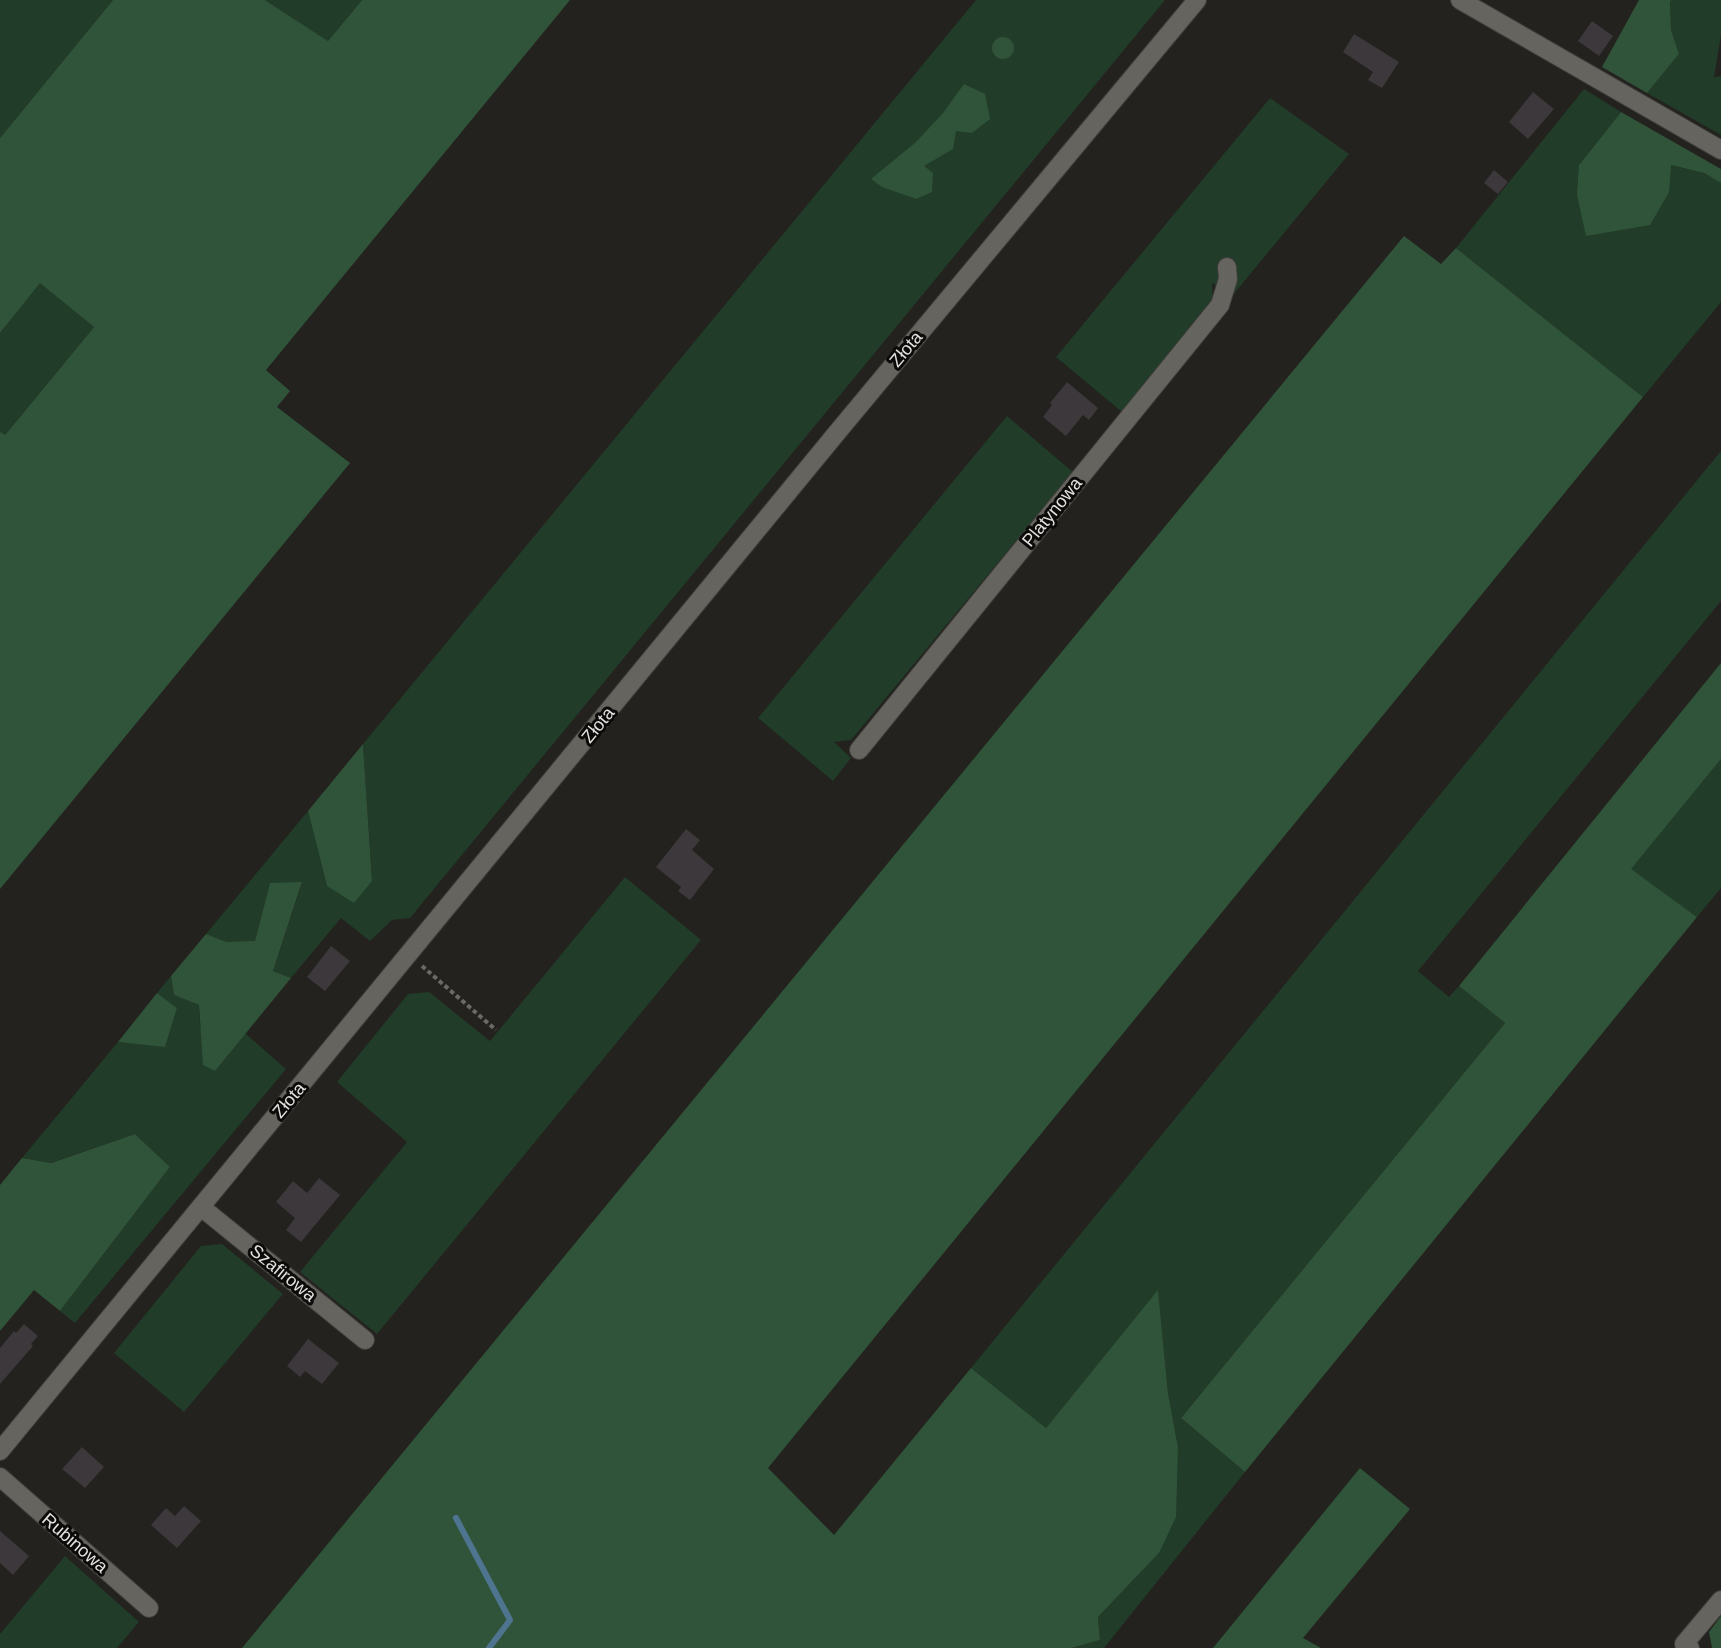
<svg xmlns="http://www.w3.org/2000/svg" width="1721" height="1648" font-family="Helvetica,sans-serif">
<rect width="100%" height="100%" fill="#23221e"/>
<!-- green -->
<path fill="#213c28" d="M0 0H113L0 138Z
M265 0H362L328 41Z
M976 0H1165L410 918 392 920 370 941 341 918 291 978 273 971 302 883 270 884 255 942H227L206 934 308 811 327 886 372 881 363 744Z
M1673 0H1721V35L1714 77 1721 76V135L1647 93 1679 54 1671 30 1670 1Z
M1584 89 1621 112 1579 165 1668 192 1670 165 1704 173 1721 183V302L1643 397 1456 248Z
M1270 98 1349 154 1233 295 1212 283 1213 301 1122 412 1056 357Z
M40 282 94 327 4 436 0 432V333Z
M1007 416 1073 472 851 740 834 742 851 758 833 781 758 718Z
M1721 451V601L1418 971 1449 997 1459 986 1505 1023 1181 1418 1245 1472 1104 1648H1072L1100 1640 1098 1617 1159 1553 1178 1447 1168 1393 1158 1291 1046 1428 971 1368Z
M1721 759V888L1697 917 1630 869Z
M625 877 701 940 377 1334 300 1272 407 1142 337 1082 408 994 429 992 490 1041Z
M171 976 174 995 199 1005 200 1024 215 1071 245 1033 286 1069 75 1323 60 1311 170 1167 135 1134 50 1163 22 1158 118 1042 165 1046 177 1008 157 993Z
M222 1244 283 1294 184 1412 114 1353 201 1246Z
M65 1556 139 1622 117 1648H0V1634Z"/>
<!-- forest -->
<path fill="#305439" d="M113 0H265L328 41 362 0H570L266 370 290 391 277 407 350 463 0 889V432L5 435 94 327 40 283 0 333V138Z
M1639 0H1673L1670 1 1671 30 1679 54 1647 93 1602 67Z
M992 48a11 11 0 1 1 22 0a11 11 0 1 1-22 0Z
M964 84 985 94 990 119 972 133 956 131 953 149 924 166 933 173 932 192 916 199 882 187 871 179 916 142 943 113Z
M1621 112 1721 169V183L1704 173 1671 165 1669 192 1650 225 1586 236 1577 195 1579 165Z
M1404 236 1441 264 1456 248 1643 397 768 1468 834 1535 971 1368 1046 1428 1158 1290 1168 1393 1178 1447 1176 1517 1159 1553 1098 1617 1100 1640 1072 1648H242Z
M1721 663V759L1631 869 1697 917 1245 1472 1181 1418 1505 1023 1459 986Z
M363 744 372 881 354 903 327 886 308 811Z
M302 882 273 971 291 978 215 1071 203 1065 199 1005 174 995 171 976 206 934 227 942 255 941 270 883Z
M157 993 177 1008 165 1047 118 1042Z
M135 1134 170 1167 60 1311 34 1290 0 1331V1185L22 1158 51 1163Z
M1360 1468 1410 1509 1303 1638 1321 1648H1213Z
M1721 1616V1648H1712L1709 1632Z"/>
<g fill="none" stroke-linecap="round" stroke-linejoin="round">
<!-- stream -->
<path stroke="#4f7490" stroke-width="6" d="M456 1518 510 1620 489 1648"/>
</g>
<!-- building -->
<path fill="#3c383b" d="M1592 21 1613 36 1599 56 1578 41Z
M1354 34 1399 62 1382 88 1368 80 1373 72 1343 52Z
M1533 92 1554 109 1528 139 1509 122Z
M1494 170 1508 182 1498 194 1484 183Z
M1067 382 1098 408 1089 420 1083 415 1066 436 1043 417 1052 405 1050 403Z
M686 829 700 840 692 850 714 869 690 900 678 891 681 887 656 867Z
M331 946 350 961 325 991 307 977Z
M319 1178 340 1195 301 1242 286 1230 295 1218 276 1202 293 1181 307 1193Z
M24 1324 38 1336 31 1344 33 1346 0 1384V1348L14 1331 16 1333Z
M308 1339 339 1363 322 1384 305 1371 300 1377 287 1366Z
M82 1447 104 1467 85 1488 62 1469Z
M184 1506 201 1521 177 1548 151 1525 166 1508 175 1516Z
M0 1531 29 1556 13 1575 0 1563Z"/>
<g fill="none" stroke-linecap="round" stroke-linejoin="round">
<defs>
<path id="minor" d="M1460 0 1721 150
M859 750 1220 305 1228 279 1227 267
M201 1207 365 1340
M0 1451 835 435 1197 0
M0 1477 149 1608
M1690 1648 1684 1644 1721 1600"/>
</defs>
<!-- minor casing -->
<use href="#minor" stroke="#3f3e3b" stroke-width="20"/>
<!-- path -->
<path stroke="#6a6965" stroke-width="4" stroke-dasharray="4.5 3" stroke-linecap="butt" d="M422 966 496 1030"/>
<!-- minor -->
<use href="#minor" stroke="#65645f" stroke-width="18"/>
</g>
<g text-anchor="middle" dominant-baseline="central" stroke-width="6" stroke-linejoin="round" paint-order="stroke">
<!-- street labels -->
<g font-size="18" fill="#e2e1de" stroke="#0c0b09">
<text transform="translate(906 349) rotate(-50)">Złota</text>
<text transform="translate(1052 512) rotate(-51)">Platynowa</text>
<text transform="translate(598 725) rotate(-51)">Złota</text>
<text transform="translate(289 1100) rotate(-50)">Złota</text>
<text transform="translate(283 1273) rotate(39)">Szafirowa</text>
<text transform="translate(75 1543) rotate(41)">Rubinowa</text>
</g>
</g>
</svg>
